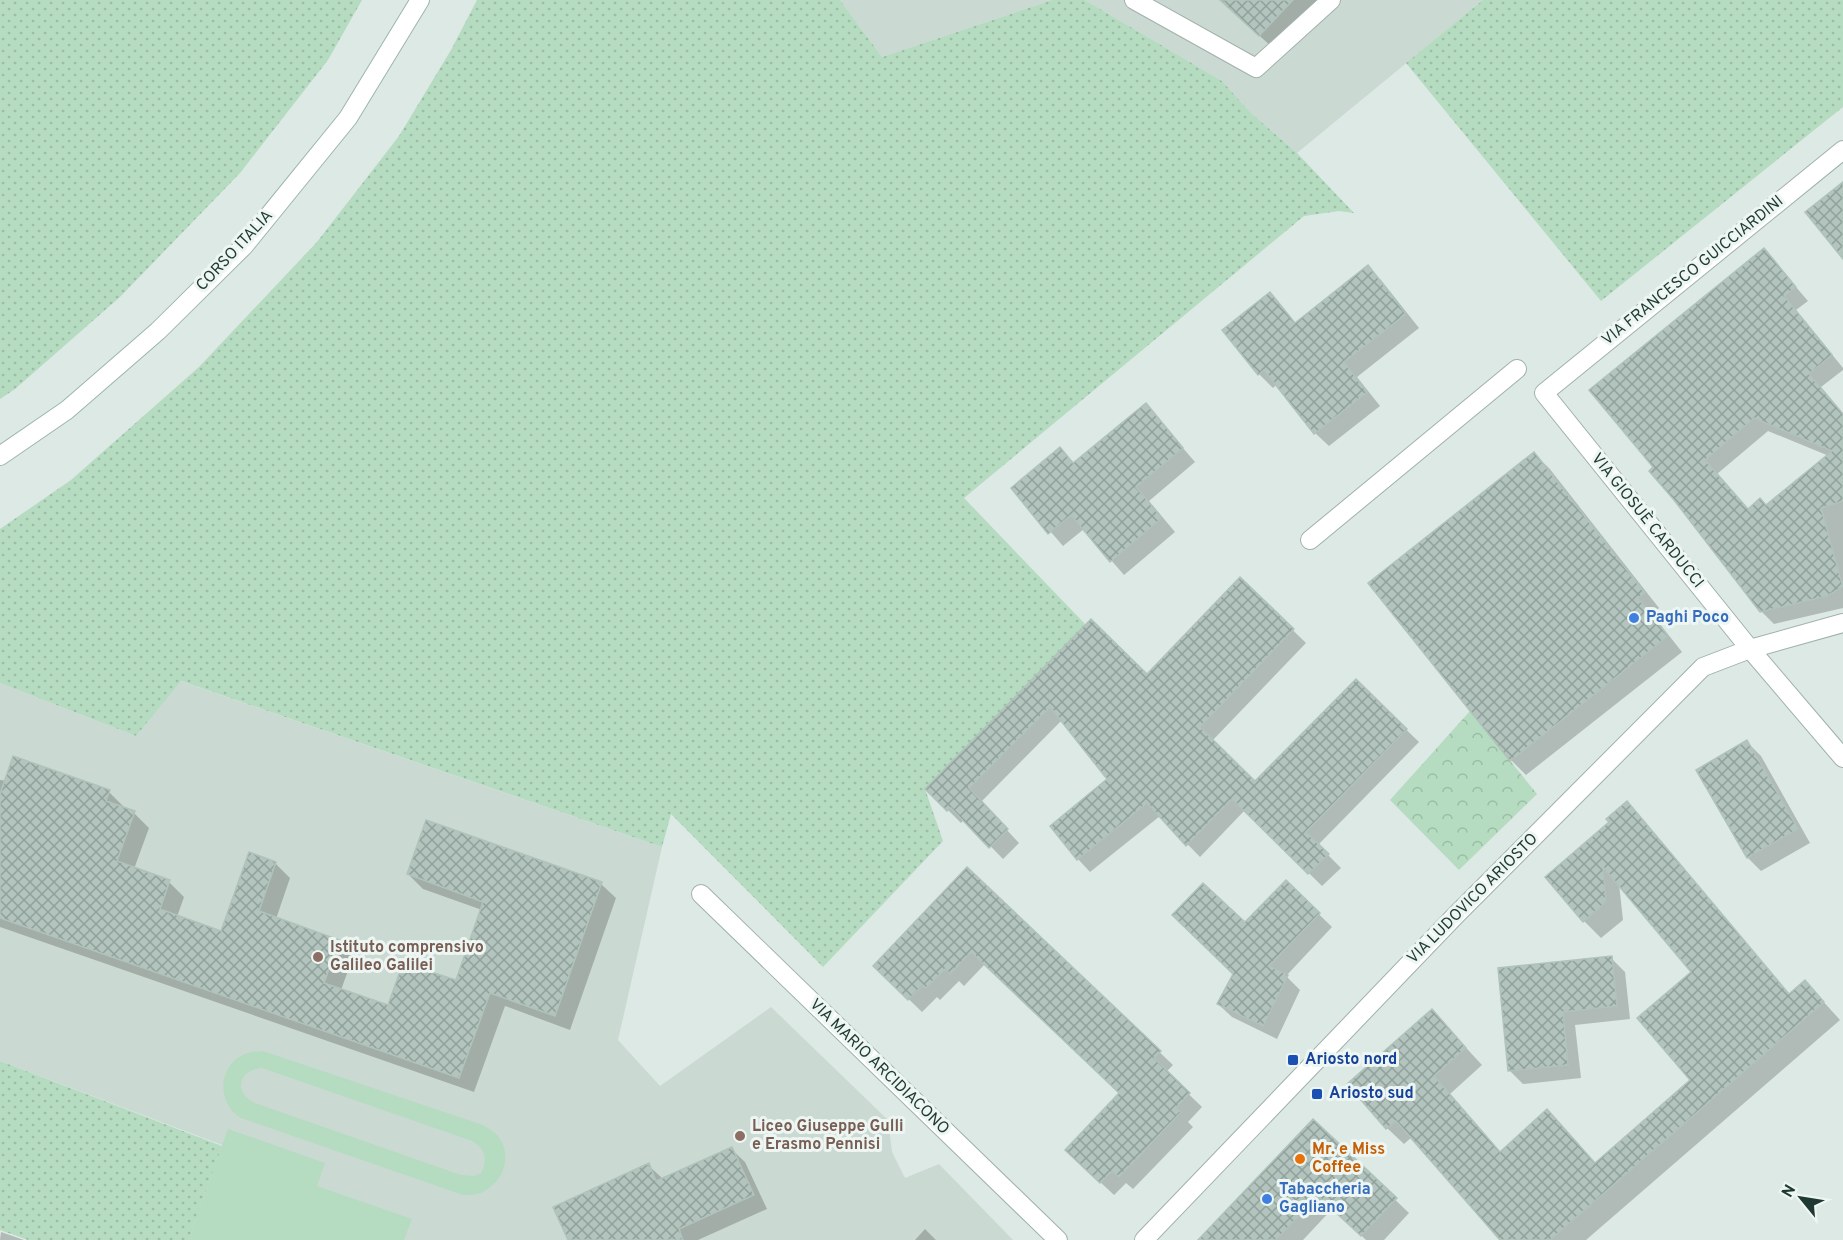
<svg xmlns="http://www.w3.org/2000/svg" width="1843" height="1240" font-family="Overpass,sans-serif">
<defs>
<pattern id="grass-dots" width="8" height="8" patternUnits="userSpaceOnUse" patternTransform="scale(1.5)"><rect width="8" height="8" fill="#b5dbc0"/><path d="M2 2h.1M6 6h.1" fill="none" stroke="#9bbda5" stroke-width="1.8" stroke-linecap="round"/></pattern>
<pattern id="park-crowns" width="20" height="18" patternUnits="userSpaceOnUse" patternTransform="scale(1.5)"><rect width="20" height="18" fill="#b5dbc0"/><path d="M2 6a3 3 0 1 1 6 0M12 15a3 3 0 1 1 6 0" fill="none" stroke="#9bbda5"/></pattern>
<pattern id="building-cross-hatch" width="8" height="8" patternUnits="userSpaceOnUse" patternTransform="scale(1.5)"><rect width="8" height="8" fill="#b2c4bd"/><path d="M0 0l8 8M0 8l8-8" fill="none" stroke="#90a09a"/></pattern>
</defs>
<rect width="100%" height="100%" fill="#dde9e4"/>
<!-- built -->
<path fill="#cbd9d3" d="M840 0H1052L882 57Z
M1085 0H1483L1297 153 1250 112 1222 81Z
M180 681 662 847 618 1040 660 1086 771 1007 888 1120 892 1152 905 1178 939 1164 1013 1240H189L222 1145 0 1061V683L136 736Z"/>
<!-- grass -->
<path fill="url(#grass-dots)" d="M0 0H362L328 60 240 173 120 297 15 389 0 399Z
M477 0H840L882 57 1052 0H1085L1222 81 1250 112 1297 153 1354 213 1339 211 1304 216 964 498 1086 625 925 789 943 841 823 967 671 814 662 847 181 681 136 736 0 683V529L71 480 199 367 317 242 399 136 451 50Z
M1483 0H1843V107L1601 301 1406 63Z
M0 1061 222 1146 189 1240H28L0 1230Z"/>
<!-- park -->
<path fill="url(#park-crowns)" d="M1470 711 1537 794 1459 870 1390 800Z"/>
<!-- pitch -->
<path fill="#b5dbc0" fill-rule="evenodd" d="M263 1051 483 1125C487 1128 492 1130 495 1133 513 1150 506 1179 486 1190 479 1195 472 1195 463 1195L241 1118C215 1103 218 1062 248 1053 252 1051 258 1052 263 1051ZM262 1068 472 1141C486 1150 488 1159 481 1173L474 1176 461 1175 255 1103C233 1093 238 1070 262 1068Z
M228 1129 325 1163 317 1186 412 1219 404 1240H189Z"/>
<!-- shadow -->
<path fill="#0003" fill-rule="evenodd" d="M1221 0H1319L1274 49Z
M1764 250 1808 301 1796 310 1843 368V370L1821 387 1843 414V608L1774 624 1761 611 1675 499ZM1768 431 1829 456 1766 507 1749 511 1717 474Z
M1368 267 1381 280 1419 328 1357 377 1380 406 1329 446 1315 433 1277 384 1273 388 1259 374 1225 330 1270 294 1296 324Z
M1146 405 1195 462 1149 501 1175 532 1124 575 1084 529 1063 546 1013 488 1060 449 1075 464Z
M1534 454 1549 468 1659 608 1652 614 1682 652 1526 775 1511 760Z
M1240 579 1306 643 1212 741 1255 784 1356 681 1419 742 1318 845 1341 868 1322 886 1245 810 1200 857 1160 816 1090 872 1078 859 1052 826 1109 779 1062 720 981 802 1019 843 1003 859 964 819 961 823 927 789 1091 622 1147 677Z
M1747 742 1761 756 1810 843 1761 871 1748 858 1698 771Z
M0 780 109 792 124 807 123 809 134 813 149 828 134 869 169 882 184 897 177 917 222 933 275 863 290 878 276 919 339 942 353 957 341 990 389 1007 457 982 482 910 423 889 408 874 601 884 616 898 570 1030 505 1006 474 1092 0 927Z
M1627 803 1643 820 1790 995 1821 999 1840 1020 1586 1240H1502L1412 1137 1404 1144 1387 1128 1432 1011 1482 1065 1450 1094 1501 1153 1547 1111 1596 1164 1692 1080 1693 972 1619 884 1623 920 1601 938 1584 921 1547 877 1612 823Z
M967 869 1173 1065 1166 1072 1202 1107 1188 1122 1193 1127 1133 1189 1126 1183 1114 1195 1080 1163 1121 1093 985 964 964 986 959 981 940 1000 937 997 922 1012 888 979Z
M1286 882 1332 927 1286 976 1300 990 1277 1039 1232 1017 1218 1004 1235 975 1245 925Z
M1611 958 1625 972 1630 1019 1575 1025 1581 1078 1523 1084 1509 1070Z
M1313 1121 1409 1213 1384 1240H1366L1333 1208 1303 1240H1201Z
M731 1149 745 1162 767 1209 698 1240H570L648 1165 662 1178Z
M925 1229 936 1240H915Z
M1 1232 24 1240H0Z"/>
<!-- building -->
<path fill="url(#building-cross-hatch)" stroke="#b0c3bb" stroke-width="1.5" fill-rule="evenodd" d="M1220 0H1293L1259 36Z
M1843 182V259L1805 212Z
M1764 248 1796 287 1784 296 1832 355 1809 374 1843 414V501L1821 508 1843 587 1827 596 1760 612 1674 500 1649 471 1653 467 1589 390ZM1754 418 1832 451 1766 505 1760 498 1748 509 1705 460Z
M1368 265 1406 314 1344 362 1367 392 1314 434 1264 370 1258 375 1222 330 1270 292 1295 323Z
M1146 403 1183 448 1136 487 1162 518 1110 562 1071 515 1048 534 1011 488 1060 447 1073 463Z
M1534 452 1645 593 1638 598 1668 636 1510 761 1368 583Z
M1240 577 1294 629 1200 727 1255 781 1356 679 1407 729 1306 832 1329 854 1308 874 1232 799 1186 846 1147 803 1077 860 1050 826 1107 779 1050 707 969 788 1008 829 989 848 951 808 947 811 925 789 1091 619 1147 674Z
M1747 740 1798 829 1747 858 1696 770Z
M13 756 110 790 106 801 135 811 117 861 170 880 160 909 221 931 249 852 276 862 259 911 339 940 324 983 388 1005 403 963 456 980 483 902 407 874 426 820 602 882 555 1016 490 993 459 1078 0 918V794Z
M1627 801 1789 994 1805 980 1824 1002 1550 1240H1500L1396 1121 1386 1129 1347 1084 1432 1009 1466 1048 1434 1076 1500 1152 1547 1109 1595 1163 1690 1080 1637 1018 1691 972 1603 867 1606 902 1583 922 1545 877 1609 822 1606 819Z
M967 867 1161 1051 1154 1058 1190 1093 1176 1108 1181 1112 1119 1177 1112 1171 1100 1183 1065 1150 1119 1093 971 952 950 974 945 969 926 988 923 985 908 1000 873 966Z
M1286 880 1320 913 1269 966 1288 975 1263 1026 1217 1004 1233 974 1172 915 1203 883 1245 922Z
M1612 956 1617 1006 1563 1012 1568 1065 1508 1071 1498 968Z
M1313 1119 1397 1198 1361 1236 1318 1196 1276 1240H1198Z
M732 1147 754 1195 679 1229 683 1240H568L553 1207 649 1163 656 1181Z"/>
<g fill="none" stroke-linecap="round" stroke-linejoin="round">
<defs>
<path id="lane" d="M1134 0 1256 68 1331 0
M1310 540 1517 369"/>
<path id="street" d="M1843 150 1544 393 1750 649 1843 758
M701 894 1058 1240
M1144 1240 1454 917 1703 667 1750 649 1843 623"/>
<path id="secondary" d="M0 456 67 410 158 331 244 246 348 118 420 0"/>
</defs>
<!-- lane casing -->
<use href="#lane" stroke="#a0b1ab" stroke-width="20"/>
<!-- street casing -->
<use href="#street" stroke="#a0b1ab" stroke-width="20"/>
<!-- secondary casing -->
<use href="#secondary" stroke="#9cb5ac" stroke-width="20"/>
<!-- lane -->
<use href="#lane" stroke="#fff" stroke-width="18"/>
<!-- street -->
<use href="#street" stroke="#fff" stroke-width="18"/>
<!-- secondary -->
<use href="#secondary" stroke="#fff" stroke-width="18"/>
</g>
<!-- markers -->
<g fill="#3f7fe0" stroke="#edf6f2" stroke-width="2">
<circle cx="1634" cy="618" r="6"/>
<circle cx="1267" cy="1199" r="6"/>
</g>
<g fill="#8d6e63" stroke="#edf6f2" stroke-width="2">
<circle cx="318" cy="957" r="6"/>
<circle cx="740" cy="1136" r="6"/>
</g>
<g fill="#1a4fb4" stroke="#edf6f2" stroke-width="2">
<rect x="1287" y="1054" width="12" height="12" rx="3"/>
<rect x="1311" y="1088" width="12" height="12" rx="3"/>
</g>
<circle fill="#e8710a" stroke="#edf6f2" stroke-width="2" cx="1300" cy="1159" r="6"/>
<g text-anchor="middle" dominant-baseline="central" stroke-width="6" stroke-linejoin="round" paint-order="stroke">
<!-- street labels -->
<g font-size="16" fill="#1f3932" stroke="#edf6f2">
<text transform="translate(235 251) rotate(-47)">CORSO ITALIA</text>
<text transform="translate(1693 271) rotate(-39)">VIA FRANCESCO GUICCIARDINI</text>
<text transform="translate(1647 521) rotate(51)">VIA GIOSUÈ CARDUCCI</text>
<text transform="translate(1473 899) rotate(-45)">VIA LUDOVICO ARIOSTO</text>
<text transform="translate(879 1067) rotate(44)">VIA MARIO ARCIDIACONO</text>
</g>
<!-- shop labels -->
<g font-size="16" font-weight="bold" fill="#366cbe" stroke="#edf6f2" text-anchor="start">
<text x="1646" y="618">Paghi Poco</text>
<text x="1279" y="1190">Tabaccheria<tspan x="1279" dy="18">Gagliano</tspan></text>
</g>
<!-- education labels -->
<g font-size="16" font-weight="bold" fill="#785e54" stroke="#edf6f2" text-anchor="start">
<text x="330" y="948">Istituto comprensivo<tspan x="330" dy="18">Galileo Galilei</tspan></text>
<text x="752" y="1127">Liceo Giuseppe Gulli<tspan x="752" dy="18">e Erasmo Pennisi</tspan></text>
</g>
<!-- transit labels -->
<g font-size="16" font-weight="bold" fill="#164399" stroke="#edf6f2" text-anchor="start">
<text x="1305" y="1060">Ariosto nord</text>
<text x="1329" y="1094">Ariosto sud</text>
</g>
<!-- food labels -->
<g font-size="16" font-weight="bold" fill="#c56008" stroke="#edf6f2" text-anchor="start">
<text x="1312" y="1150">Mr. e Miss<tspan x="1312" dy="18">Coffee</tspan></text>
</g>
</g>
<!-- north arrow -->
<g transform="translate(1801 1198) rotate(300)" stroke="#edf6f2" stroke-width="4.5" paint-order="stroke">
<path d="M0-4.5L10 22L0 15L-10 22Z" fill="#1f3932"/>
<text y="-9" font-size="16" font-weight="bold" text-anchor="middle" fill="#1f3932">N</text>
</g>
</svg>
